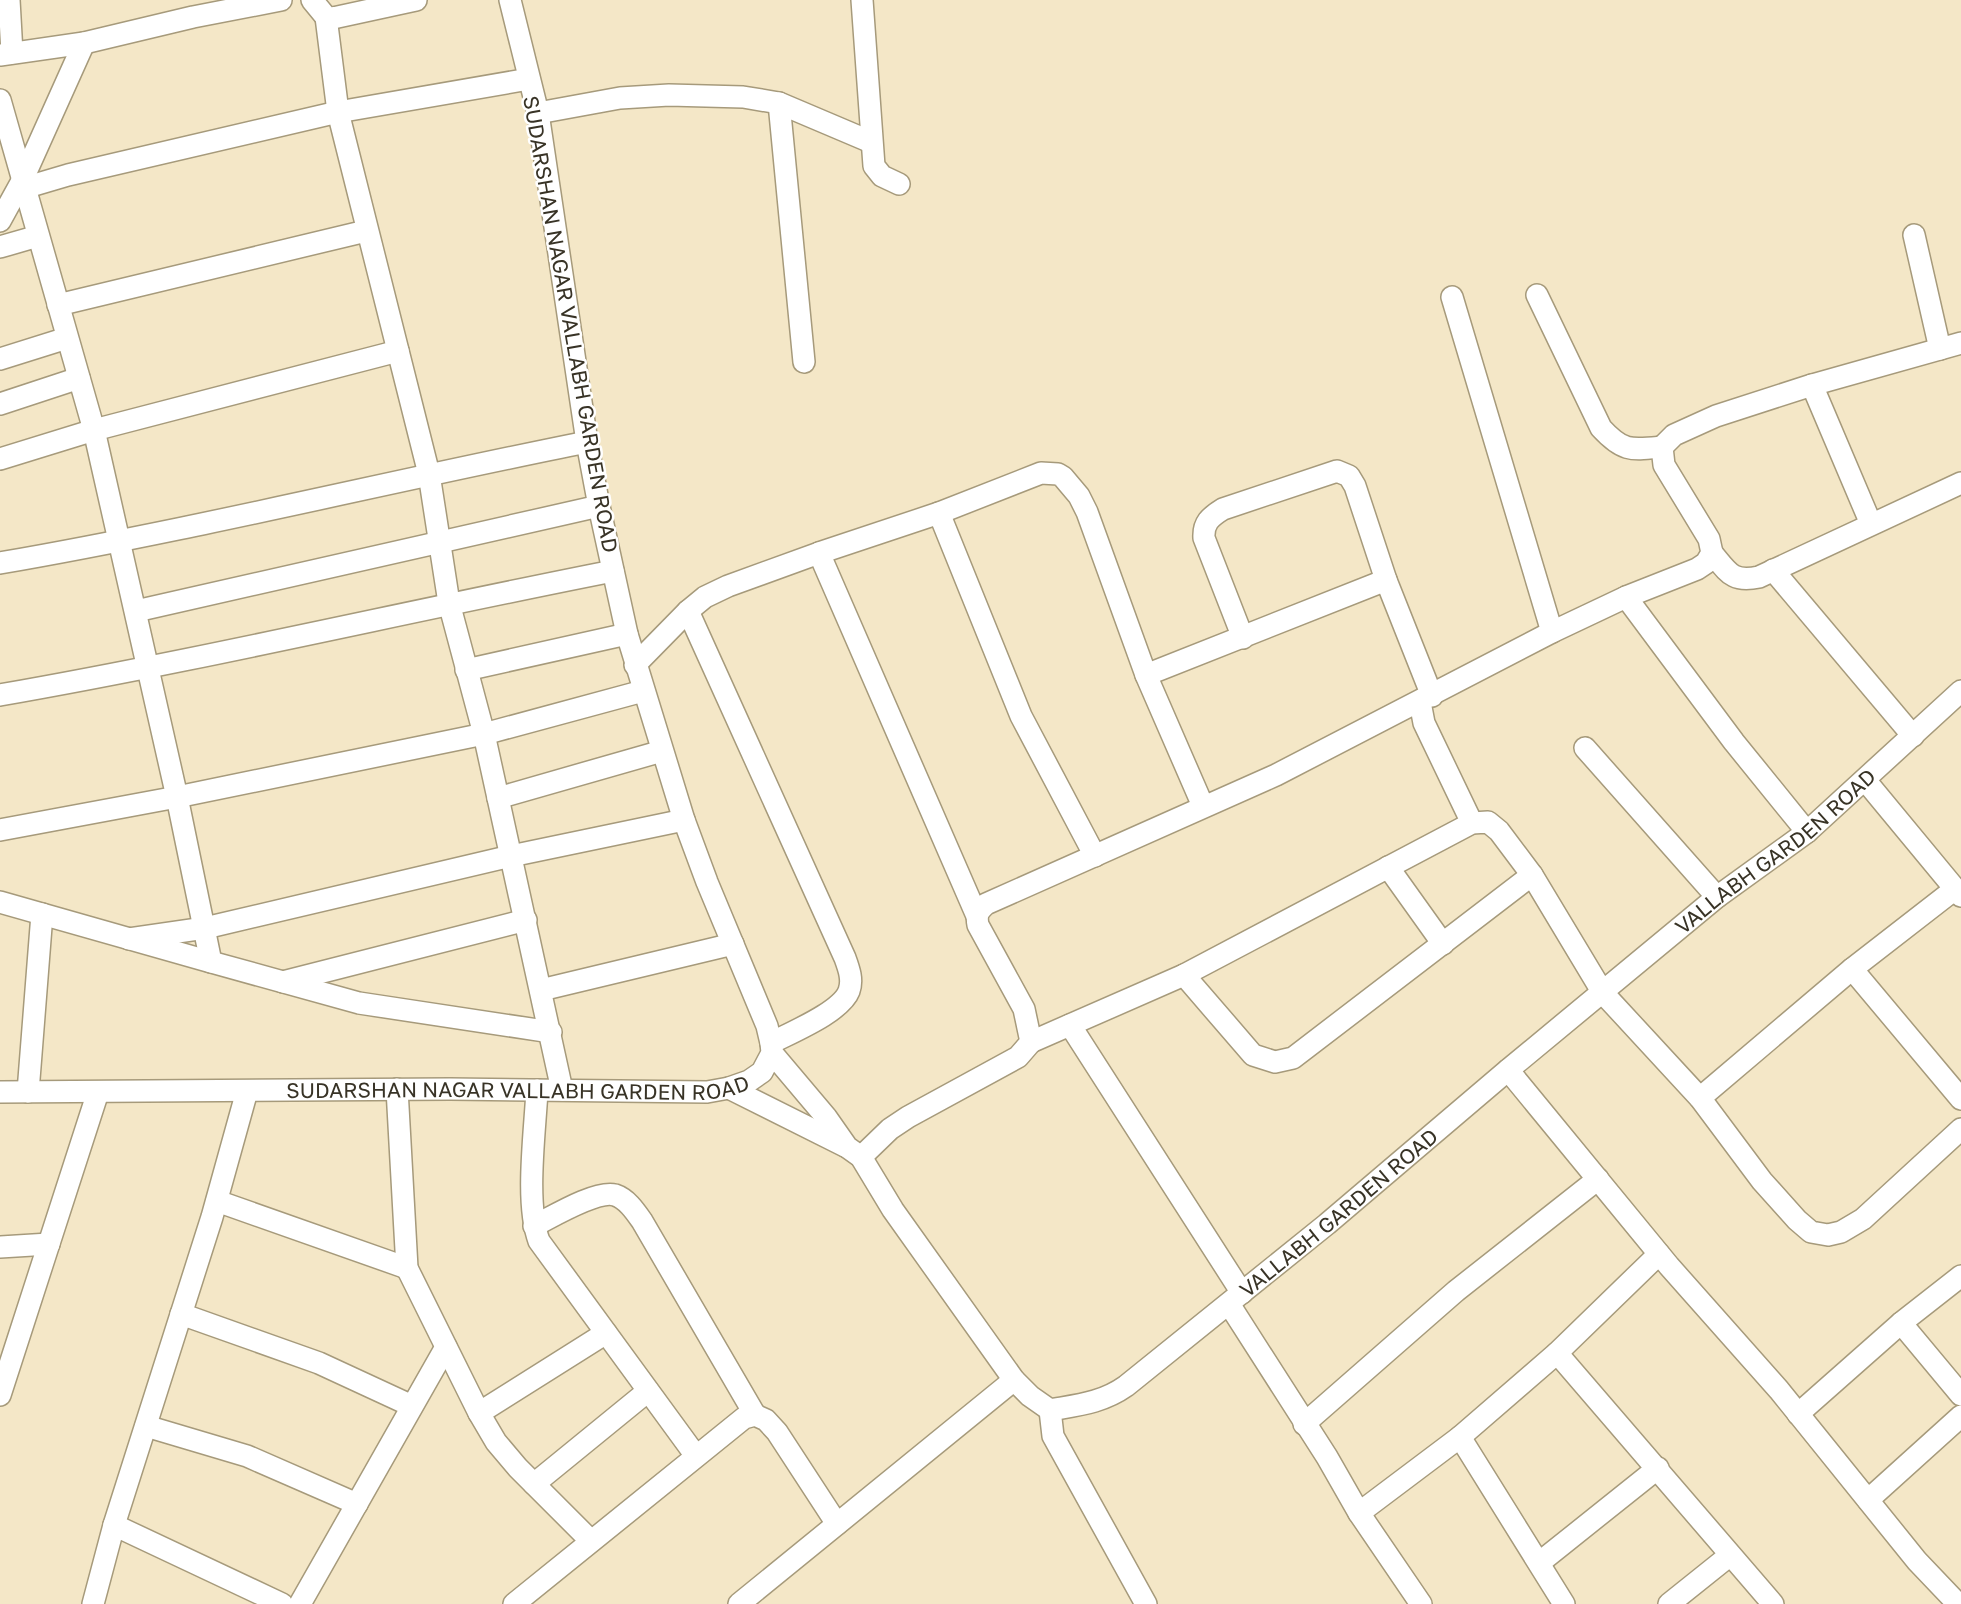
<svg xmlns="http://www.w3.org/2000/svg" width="1961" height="1604" font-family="'Golos Text',sans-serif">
<rect width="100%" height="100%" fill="#f4e7c7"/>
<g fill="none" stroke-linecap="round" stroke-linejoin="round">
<defs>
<g id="minor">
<path d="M9 0 12 53"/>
<path d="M312 0 326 17 333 18 416 0"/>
<path d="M862 0 874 166 882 176 899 184"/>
<path d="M326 17 338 112 429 474 449 603 484 734 562 1090"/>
<path d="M0 55 84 43 193 17 281 0"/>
<path d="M0 100 94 430 177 797 211 962 359 1003 551 1032"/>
<path d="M779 103 804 362"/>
<path d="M538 113 620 98 669 95 743 97 779 103 871 142"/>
<path d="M24 188 68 175 338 112 529 79"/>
<path d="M0 221 22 181 84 43"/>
<path d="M1914 235 1940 349"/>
<path d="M0 247 38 236"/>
<path d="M1537 295 1601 428C1623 452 1631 450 1662 447"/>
<path d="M1452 297 1552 632"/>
<path d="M58 305 366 231"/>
<path d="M0 359 67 338"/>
<path d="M1812 385 1871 524"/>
<path d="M0 404 79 378"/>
<path d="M0 459 94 430 398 351"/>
<path d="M939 513 1021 716 1095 856"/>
<path d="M819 553 977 916"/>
<path d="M1712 553C1728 572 1732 583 1759 577L1961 483"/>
<path d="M0 563C197 529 391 481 587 442"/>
<path d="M1773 570 1913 736"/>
<path d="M1626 597 1734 742 1807 832"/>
<path d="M136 611 599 506"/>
<path d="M688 611 845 958C849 969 853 980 849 991 841 1012 792 1032 771 1043"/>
<path d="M1243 638 1204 538C1203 523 1210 517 1223 509L1337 471 1349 476 1355 486 1386 580 1432 696"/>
<path d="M635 665 688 611 705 597 728 586 819 553 939 513 1041 473 1058 474 1063 477 1079 496 1087 512 1146 675 1203 806"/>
<path d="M466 670 627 634"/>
<path d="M1146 675 1386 580"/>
<path d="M0 695C206 659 409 611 613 571"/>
<path d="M1420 702 1424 723 1472 823"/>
<path d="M1585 748 1717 897"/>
<path d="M1865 780 1961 896"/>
<path d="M498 798 662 751"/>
<path d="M0 830 177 797 484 734 643 691"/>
<path d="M1388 867 1443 944"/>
<path d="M0 902 211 962"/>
<path d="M129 939 205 928 511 856 684 820"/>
<path d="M1852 969 1961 1099"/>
<path d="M1184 975 1472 823 1488 822 1499 831 1532 875 1603 993 1700 1098 1762 1181 1797 1220 1811 1232 1828 1235 1841 1232 1863 1219 1961 1129"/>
<path d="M283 982 526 920"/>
<path d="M541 990 733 944"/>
<path d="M1070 1025 1242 1293"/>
<path d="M1031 1042 1184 975 1253 1055 1275 1062 1293 1058 1532 875"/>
<path id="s1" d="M772 1053 826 1117 847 1147 861 1157 893 1210 1014 1380 1030 1396 1050 1410C1078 1405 1102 1403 1126 1386L1327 1224 1508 1070 1717 897 1807 832 1961 691"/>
<path d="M1508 1070 1669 1266 1779 1390 1917 1561 1958 1604"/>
<path d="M729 1088 845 1146"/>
<path d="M397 1089 407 1268 479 1413 496 1442 518 1468 591 1541"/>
<path d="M537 1090C535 1132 525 1203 539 1241L696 1456"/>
<path id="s2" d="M0 1092 450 1089 707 1092 729 1088 749 1081 762 1072 772 1053 771 1043 767 1026 707 882 684 820 627 634 599 506 587 442 538 113 510 0"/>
<path d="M28 1092 42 914"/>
<path d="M1700 1098 1852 969 1955 889"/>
<path d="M861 1157 890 1129 908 1117 1018 1057 1031 1042 1024 1009 978 925C976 915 978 911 986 904L1276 775 1552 632 1626 597 1697 569 1706 563 1712 553 1709 539 1664 465 1662 447 1674 435 1716 416 1812 385 1961 343"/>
<path d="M217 1201 407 1268"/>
<path d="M534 1226C552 1217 596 1190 615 1195 627 1199 635 1211 642 1221L755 1415"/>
<path d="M0 1247 49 1244"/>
<path d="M1229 1304 1327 1457 1359 1513 1421 1604"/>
<path d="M181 1314 319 1363 412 1406"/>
<path d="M1901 1323 1961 1395"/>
<path d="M1557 1353 1773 1604"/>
<path d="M0 1395 98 1092"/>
<path d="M1050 1410 1053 1436 1146 1604"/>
<path d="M479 1413 606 1333"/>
<path d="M1798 1414 1901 1323 1961 1276"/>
<path d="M1304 1424 1456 1291 1598 1179"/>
<path d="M146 1426 247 1456 357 1504"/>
<path d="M1460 1437 1564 1604"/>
<path d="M534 1484 648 1391"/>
<path d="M1868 1500 1961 1416"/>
<path d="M1359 1513 1460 1437 1557 1353 1659 1254"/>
<path d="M114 1525 282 1604"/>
<path d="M1539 1563 1658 1468"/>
<path d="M93 1604 114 1525 212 1217 247 1091"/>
<path d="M300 1604 446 1347"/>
<path d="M514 1604 744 1418 755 1415 766 1420 777 1432 837 1524"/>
<path d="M739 1604 1014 1380"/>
<path d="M1669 1604 1729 1556"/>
</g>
</defs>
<!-- minor casing -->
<use href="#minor" stroke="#a69a7b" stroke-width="24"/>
<!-- minor -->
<use href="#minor" stroke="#fff" stroke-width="21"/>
</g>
<g text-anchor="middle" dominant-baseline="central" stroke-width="5" stroke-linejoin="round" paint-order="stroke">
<!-- street labels -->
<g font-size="21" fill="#383326" stroke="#fff">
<text transform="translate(571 324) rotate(80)">SUDARSHAN NAGAR VALLABH GARDEN ROAD</text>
<text stroke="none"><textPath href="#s1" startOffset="1377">VALLABH GARDEN ROAD</textPath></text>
<text stroke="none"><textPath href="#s2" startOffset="518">SUDARSHAN NAGAR VALLABH GARDEN ROAD</textPath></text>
<text stroke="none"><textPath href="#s1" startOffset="810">VALLABH GARDEN ROAD</textPath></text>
</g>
</g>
</svg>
